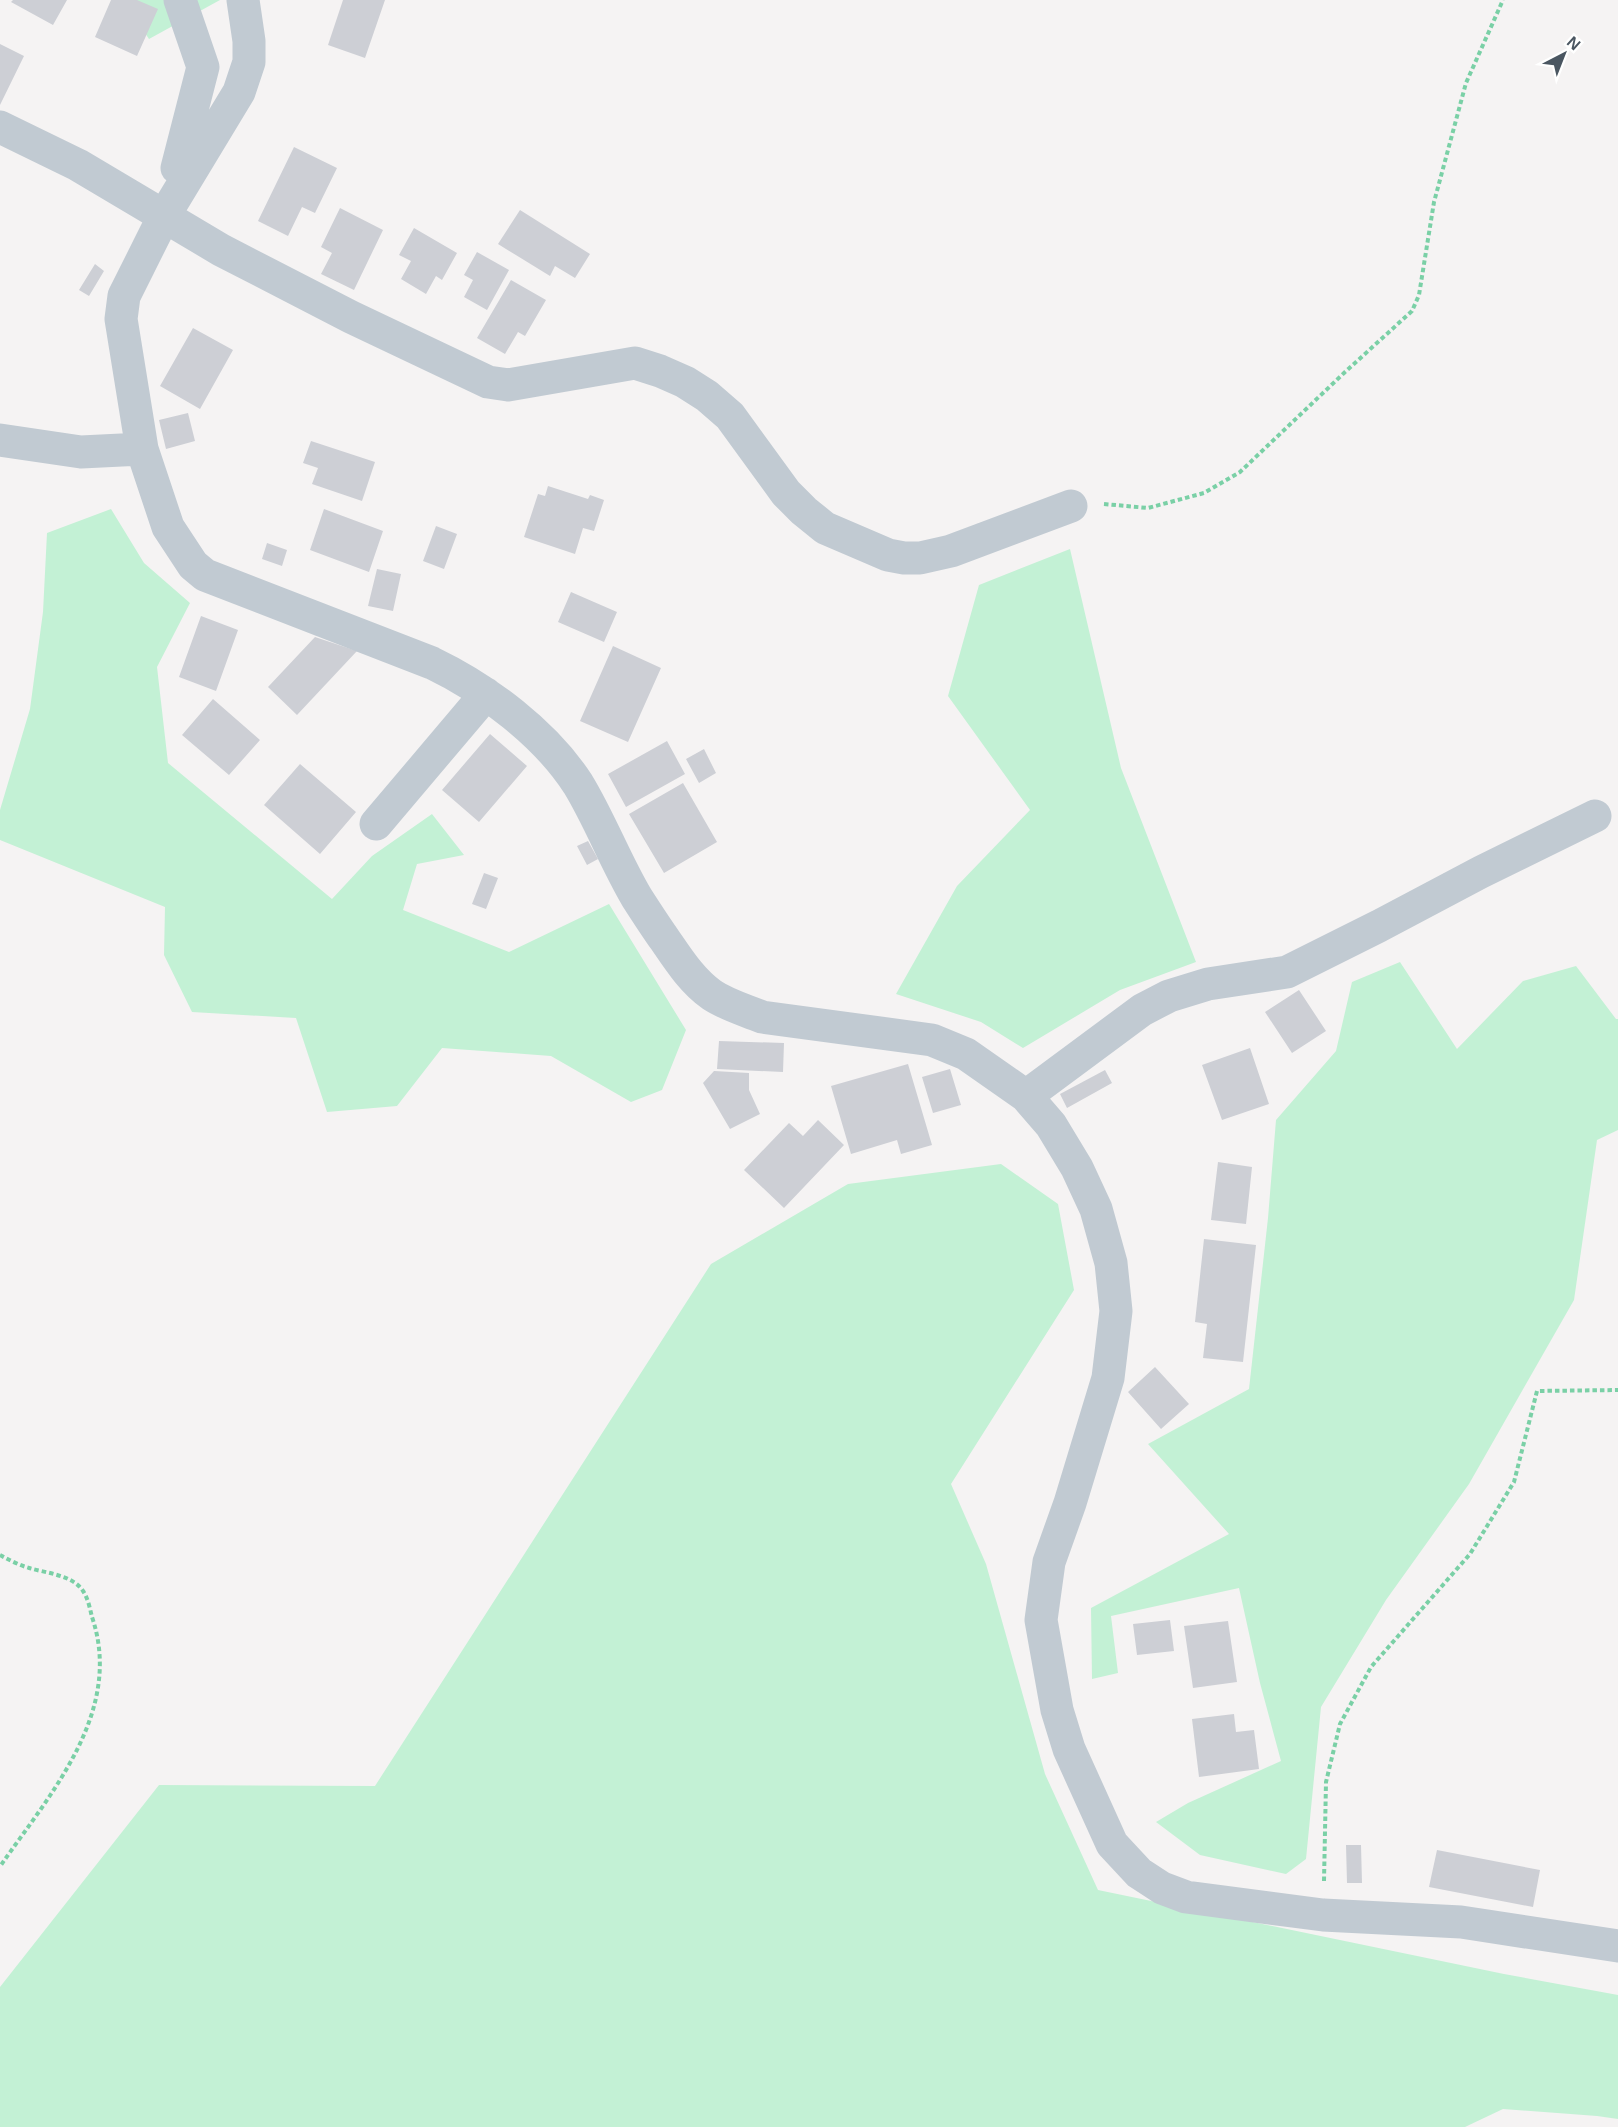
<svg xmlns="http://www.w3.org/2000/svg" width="1618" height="2127" font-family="Helvetica,sans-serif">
<rect width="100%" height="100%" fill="#f5f3f3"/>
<!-- green -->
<path fill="#c3f1d5" d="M123 0H220L149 39Z
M111 509 144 563 190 603 157 667 168 763 332 899 372 856 432 814 464 855 417 864 403 910 509 952 609 904 686 1030 662 1090 631 1102 551 1056 442 1048 397 1106 327 1112 296 1018 192 1012 164 955 165 907 0 840V810L30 709 43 612 47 533Z
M1070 549 1121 768 1196 962 1120 990 1023 1048 981 1022 896 994 957 886 1030 810 948 696 979 585Z
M1400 962 1457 1049 1523 981 1576 966 1616 1019H1618V1130L1597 1140 1574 1300 1469 1484 1386 1600 1321 1707 1306 1859 1286 1874 1200 1855 1156 1822 1188 1803 1281 1761 1260 1683 1239 1588 1111 1616 1118 1673 1092 1679 1091 1608 1229 1534 1148 1444 1249 1389 1268 1218 1276 1120 1336 1051 1352 982Z
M1001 1164 1058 1204 1074 1290 951 1484 986 1564 1045 1774 1098 1890 1504 1974 1618 1995V2119L1597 2116 1503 2109 1465 2127H0V1987L159 1785 375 1786 711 1264 848 1184Z"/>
<!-- building -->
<path fill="#cdcfd5" d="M13 0H67L53 25 11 2Z
M111 0H137L158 9 137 56 95 37Z
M343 0H385L365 58 328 45Z
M0 44 24 56 0 105Z
M294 147 337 168 315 213 302 207 288 236 258 221Z
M340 208 383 230 354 290 321 274 332 253 321 247Z
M520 210 590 254 575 278 555 266 550 276 498 244Z
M414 228 457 253 442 280 436 276 426 294 401 279 411 261 399 255Z
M477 252 509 270 487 310 464 297 473 280 464 275Z
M95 264 104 271 89 296 79 290Z
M511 280 546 300 525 336 518 332 505 354 477 338Z
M193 328 233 350 200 409 160 386Z
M188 413 195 441 166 449 159 420Z
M311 441 375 462 362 501 312 484 318 468 303 463Z
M548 486 588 499 590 495 604 500 594 531 583 528 575 554 524 537 538 494 545 496Z
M324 509 383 531 369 572 310 550Z
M436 526 457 534 444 569 423 561Z
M267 543 287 550 282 566 262 559Z
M377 569 401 574 393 611 368 606Z
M571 592 617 612 604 642 558 622Z
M201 616 238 630 216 691 179 677Z
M315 637 357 651 297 715 268 687Z
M613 646 661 668 628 742 580 721Z
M213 699 260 740 229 775 182 735Z
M490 734 527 766 479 822 442 790Z
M667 741 685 774 626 807 608 774Z
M704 749 716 773 699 783 686 759Z
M300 764 356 812 320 854 264 805Z
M683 783 717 842 664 873 629 814Z
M588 841 598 859 587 865 577 846Z
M484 873 498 878 486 909 472 904Z
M1299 990 1326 1031 1292 1053 1265 1012Z
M719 1041 784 1043 783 1072 717 1069Z
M1250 1048 1269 1104 1222 1120 1202 1065Z
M908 1064 932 1145 901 1154 897 1140 851 1154 831 1086Z
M950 1069 961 1105 933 1113 922 1077Z
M1105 1070 1112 1083 1067 1108 1060 1094Z
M714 1071 749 1073V1090L760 1114 730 1129 703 1083Z
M818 1120 844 1145 784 1208 744 1170 789 1123 803 1136Z
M1218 1162 1252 1167 1246 1224 1211 1220Z
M1204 1239 1256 1245 1243 1362 1203 1358 1207 1324 1195 1322Z
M1155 1367 1189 1404 1161 1429 1128 1392Z
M1170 1620 1174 1651 1137 1655 1133 1624Z
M1228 1621 1237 1682 1193 1688 1184 1626Z
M1234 1714 1236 1732 1254 1730 1259 1769 1199 1777 1192 1719Z
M1346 1845H1361L1362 1883H1347Z
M1437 1850 1540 1870 1533 1907 1429 1887Z"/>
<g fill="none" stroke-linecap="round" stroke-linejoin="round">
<!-- path -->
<path stroke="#7ad0a6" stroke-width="4" stroke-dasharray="4.5 3" stroke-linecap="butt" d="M1104 504 1148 508 1204 493 1240 472 1344 373 1412 311 1419 295 1434 202 1466 83 1503 0
M0 1555C9 1560 19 1565 29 1568 46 1573 73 1575 83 1591 88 1598 90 1609 92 1617 124 1711 51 1793 1 1865
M1324 1881 1326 1782 1340 1724 1371 1667 1470 1554 1514 1482 1537 1391 1618 1390"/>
<!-- minor -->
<path stroke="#c1cad2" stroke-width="33" d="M180 0 203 67 177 168 186 174
M243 0 249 41V62L239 92 164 216 124 296 121 319 142 449 168 527 193 565 205 575 432 663C486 689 545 733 578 784 600 820 615 861 637 898 646 912 655 926 665 940 678 959 692 981 712 995 727 1005 745 1010 762 1017L932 1040 966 1054 1026 1096 1051 1125 1077 1168 1096 1209 1111 1263 1116 1311 1108 1378 1070 1503 1049 1562 1041 1620 1057 1710 1069 1749 1112 1844 1139 1873 1162 1888 1186 1897 1323 1915 1461 1922 1618 1946
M0 127 78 165 221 250 351 317 488 382 508 385 635 363 660 371 685 382 707 396 730 416 786 493 804 511 825 528 888 555 904 558H920L951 551 1071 506
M0 440 81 452 142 449
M376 824 486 694
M1026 1096 1142 1010 1169 996 1208 984 1287 972 1379 926 1481 872 1595 816"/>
</g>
<!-- north arrow -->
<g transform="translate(1564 54) rotate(42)" stroke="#ffffff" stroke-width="4.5" paint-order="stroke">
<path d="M0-4.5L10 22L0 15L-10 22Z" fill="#4a5661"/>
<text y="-9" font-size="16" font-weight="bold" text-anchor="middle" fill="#4a5661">N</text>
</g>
</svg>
